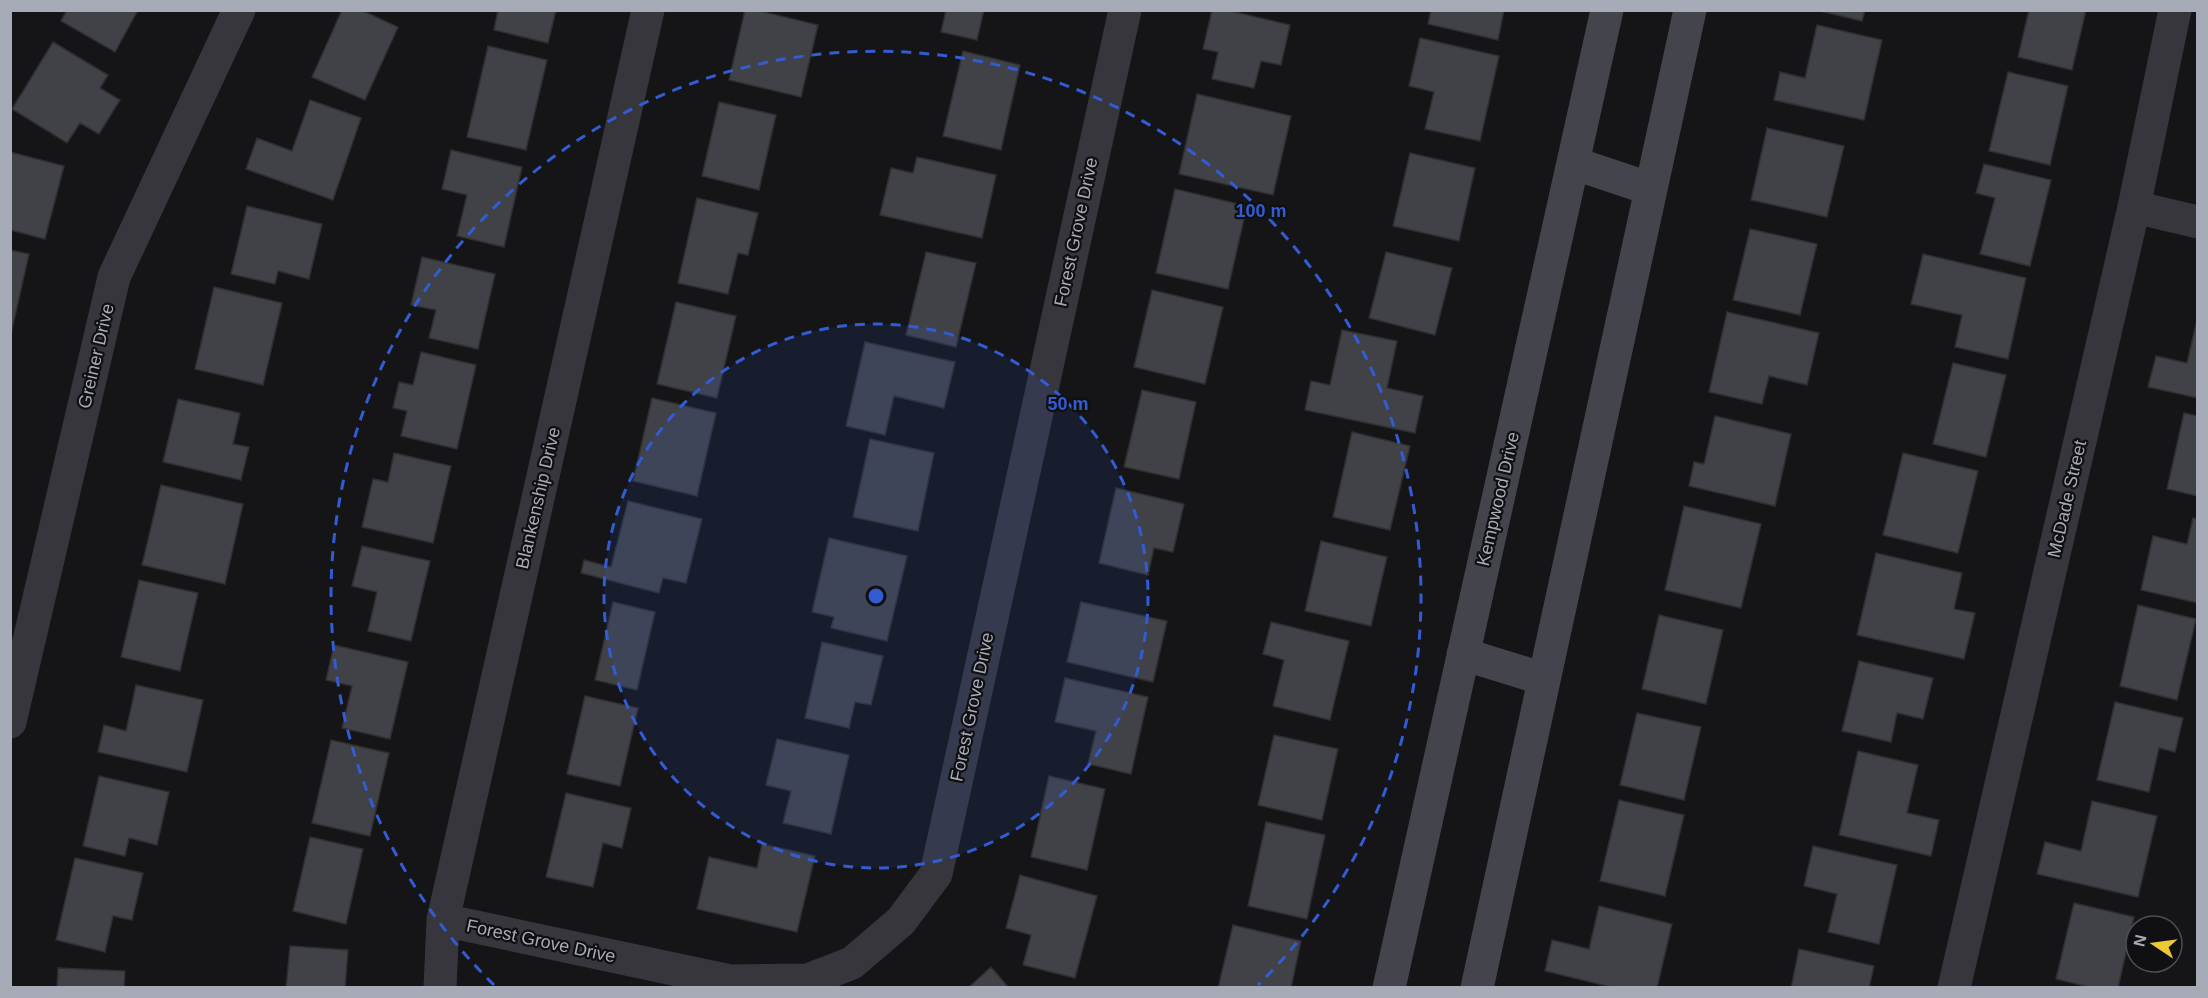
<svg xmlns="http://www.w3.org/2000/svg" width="2208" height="998" font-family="Arial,sans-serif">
<rect width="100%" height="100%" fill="#151517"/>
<!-- building -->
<path fill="#414247" stroke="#2f2f33" stroke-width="1.5" d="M67 10H138L115 52 61 21Z
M342 10H361L398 27 365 100 312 77Z
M498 10H556L548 43 494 30Z
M745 10H756L818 25 801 97 729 80Z
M946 10H984L977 40 941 32Z
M1212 10H1226L1290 25 1281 65 1261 61 1254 88 1212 79 1218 52 1203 49Z
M1431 10H1504L1498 40 1428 24Z
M1816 10H1865L1862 21Z
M2029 10H2086L2072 70 2018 57Z
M1817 25 1882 40 1864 120 1774 100 1780 72 1805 78Z
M1420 38 1499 56 1480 141 1425 129 1434 92 1409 86Z
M53 42 108 75 100 88 120 100 99 134 80 123 67 143 12 109Z
M488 46 547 60 526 150 467 137Z
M963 51 1020 65 1001 150 943 136Z
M2008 72 2068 86 2050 165 1989 151Z
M1197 94 1291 116 1273 195 1179 174Z
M310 100 361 118 333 200 246 169 257 138 292 151Z
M719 102 776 115 759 190 702 176Z
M1767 128 1844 146 1827 217 1751 200Z
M451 150 522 167 504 247 457 236 467 195 442 189Z
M10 152 64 166 45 239 10 230Z
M1410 153 1475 168 1459 241 1393 226Z
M917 157 996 175 982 238 880 215 891 168 913 173Z
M1984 164 2051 180 2030 266 1980 254 1995 198 1976 193Z
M1175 189 1247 206 1228 289 1156 273Z
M697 198 758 213 748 255 738 253 728 294 678 283Z
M247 206 322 224 309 279 278 271 275 284 231 274Z
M1750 229 1817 244 1800 315 1733 300Z
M10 250 29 254 11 334H10Z
M926 252 976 263 956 347 906 335Z
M1386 252 1452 268 1435 335 1369 318Z
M1923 254 2026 278 2008 359 1955 347 1962 315 1911 304Z
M422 257 495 274 478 349 429 338 436 310 411 305Z
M214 287 282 303 263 385 195 369Z
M1152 290 1223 307 1205 384 1134 367Z
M676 302 736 316 717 398 657 384Z
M1727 312 1819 333 1807 385 1769 376 1762 404 1709 392Z
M2197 320 2198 398 2148 387 2156 356 2187 363Z
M1342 330 1397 341 1387 388 1423 396 1415 433 1305 410 1311 381 1330 385Z
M865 342 955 362 944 408 894 396 885 435 846 426Z
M421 352 476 365 457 449 401 436 407 411 393 408 399 382 413 385Z
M1953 363 2006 375 1986 457 1933 444Z
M1142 390 1196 402 1179 479 1124 467Z
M652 398 716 413 697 496 633 481Z
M178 399 240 413 233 444 249 447 241 480 163 462Z
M2184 413 2198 416V496L2167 489Z
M1715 416 1791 434 1775 506 1689 486 1694 462 1704 464Z
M1352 432 1410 446 1390 530 1333 517Z
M870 439 934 453 918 531 853 517Z
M394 453 451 466 433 543 362 527 373 479 388 482Z
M1903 453 1978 471 1958 553 1883 535Z
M161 485 243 504 225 584 142 565Z
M1116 488 1184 504 1173 552 1154 548 1148 575 1099 563Z
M628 501 702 519 686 583 663 578 659 593 581 573 584 560 611 567Z
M1684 506 1761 524 1741 608 1665 590Z
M2193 518 2198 519V603L2141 590 2153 536 2187 544Z
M829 538 907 556 887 641 831 628 834 617 812 612Z
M1321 541 1387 557 1371 626 1305 611Z
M362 546 430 561 411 641 368 631 377 592 352 586Z
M1876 553 1962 573 1954 609 1975 613 1964 659 1857 635Z
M139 580 198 593 180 671 121 657Z
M613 602 655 612 637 690 595 680Z
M1081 602 1167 621 1153 682 1067 662Z
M2138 605 2196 619 2177 700 2120 686Z
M1659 615 1723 630 1706 704 1642 689Z
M1271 622 1349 641 1330 720 1273 706 1284 660 1263 654Z
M822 642 883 656 871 705 855 702 849 728 805 718Z
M334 645 408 662 390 739 342 728 352 686 326 680Z
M1859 661 1933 678 1923 719 1897 713 1891 742 1842 731Z
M1065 678 1148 697 1131 774 1088 764 1096 731 1055 722Z
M136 685 203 700 187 772 98 752 104 725 126 731Z
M585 696 638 708 620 786 567 774Z
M2115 702 2183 718 2175 752 2159 748 2149 792 2097 780Z
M1637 713 1701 727 1684 800 1620 785Z
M1274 735 1338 749 1322 820 1258 805Z
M777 739 849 755 831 834 783 823 791 791 766 785Z
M331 740 389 753 370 836 312 823Z
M1858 751 1918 765 1907 813 1939 820 1931 856 1839 835Z
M99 776 169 792 157 845 129 838 125 856 83 846Z
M1049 776 1105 789 1087 870 1031 857Z
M566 793 631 808 622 848 603 843 593 887 546 877Z
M1619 800 1684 815 1665 896 1600 881Z
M2092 801 2157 816 2138 897 2037 874 2045 842 2081 851Z
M1266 822 1325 835 1307 919 1248 906Z
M310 837 363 849 346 924 293 911Z
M762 844 815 856 797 932 697 909 709 857 757 868Z
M1813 846 1897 865 1879 944 1828 932 1837 894 1804 886Z
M75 858 143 873 132 920 113 916 105 952 56 940Z
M1020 875 1097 896 1075 978 1023 965 1031 935 1006 928Z
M2074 903 2134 917 2118 988H2093L2056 979Z
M1599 906 1672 924 1657 988H1615L1545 971 1552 940 1589 949Z
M1233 925 1301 941 1291 988H1218Z
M290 946 348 950 345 988H286Z
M1799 949 1874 966 1869 988H1791Z
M991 967 1009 988H968Z
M58 968 125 971 124 988H57Z"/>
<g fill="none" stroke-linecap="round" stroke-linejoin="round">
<!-- street -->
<path stroke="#36363c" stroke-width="33" d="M2134 207 2198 222
M10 722 114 277 239 10
M443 920 730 981 808 980 852 963 901 921 936 874 1125 10
M440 988 443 920 648 10
M1954 988 2134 207 2175 10"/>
<!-- secondary -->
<path stroke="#44454c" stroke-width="33" d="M1573 163 1651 189
M1463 654 1544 679
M1389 988 1607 10
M1477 988 1690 10"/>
</g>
<!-- distance rings -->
<circle cx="876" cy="596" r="272" fill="#325cd3" fill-opacity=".12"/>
<g fill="none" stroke="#325cd3" stroke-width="3" stroke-dasharray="10 8">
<circle cx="876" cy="596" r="272"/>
<path d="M494 985A545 545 0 1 1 1258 985"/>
</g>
<g text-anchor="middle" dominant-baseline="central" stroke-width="4.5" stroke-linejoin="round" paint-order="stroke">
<!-- street labels -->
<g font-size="18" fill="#a7aab7" stroke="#101012">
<text transform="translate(1076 232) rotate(-78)">Forest Grove Drive</text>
<text transform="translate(96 356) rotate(-77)">Greiner Drive</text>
<text transform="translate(538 498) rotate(-77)">Blankenship Drive</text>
<text transform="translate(1498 499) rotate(-77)">Kempwood Drive</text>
<text transform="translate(2067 499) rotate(-77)">McDade Street</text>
<text transform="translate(972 707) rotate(-78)">Forest Grove Drive</text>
<text transform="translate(541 941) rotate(12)">Forest Grove Drive</text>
</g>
</g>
<circle cx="876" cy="596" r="9" fill="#325cd3" stroke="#101012" stroke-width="3"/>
<g font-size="18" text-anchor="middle" font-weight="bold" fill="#325cd3" stroke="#101012" stroke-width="4.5" stroke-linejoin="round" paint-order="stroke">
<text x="1261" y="217">100 m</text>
<text x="1068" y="410">50 m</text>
</g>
<!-- border -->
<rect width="2208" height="998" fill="none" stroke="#a7aab7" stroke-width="24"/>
<!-- north arrow -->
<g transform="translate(2154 944) rotate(283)"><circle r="28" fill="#101012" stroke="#4c4e54" stroke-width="1.5"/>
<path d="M0-4.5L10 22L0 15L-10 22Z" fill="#eec936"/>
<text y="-9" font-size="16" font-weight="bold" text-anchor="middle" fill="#a7aab7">N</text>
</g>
</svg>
